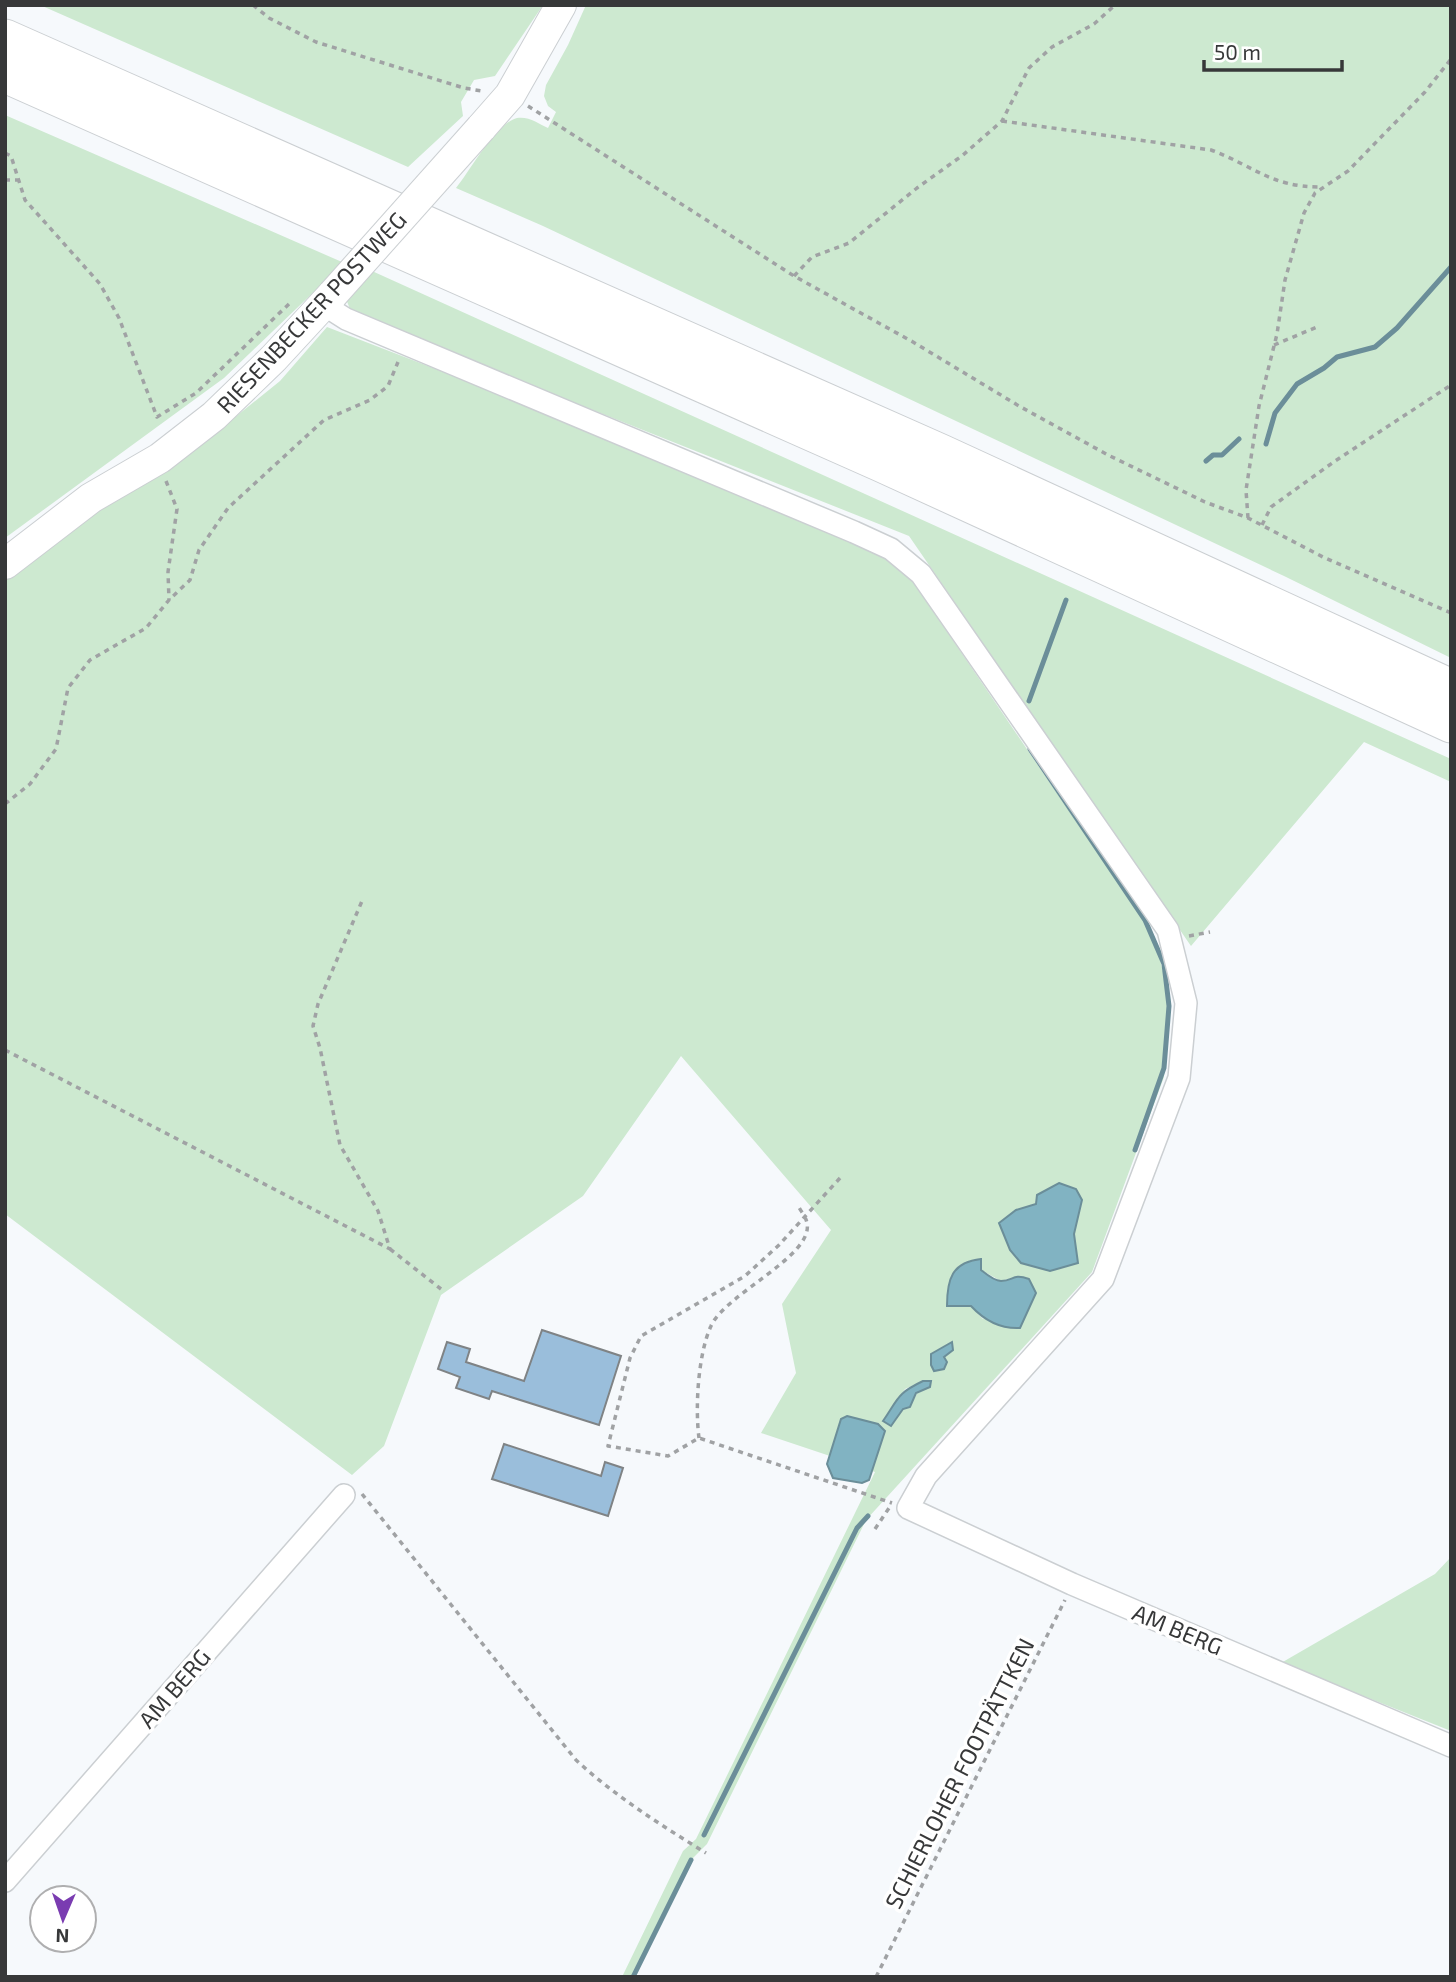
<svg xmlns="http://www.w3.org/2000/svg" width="1456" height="1982" font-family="'Exo 2',sans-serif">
<rect width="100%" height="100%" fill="#f6f9fc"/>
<!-- green -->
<path fill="#cde9d0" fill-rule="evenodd" d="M40 5H543L495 76 474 80 461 102 463 116 408 167Z
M586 5H1451V658L1284 576 543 226 456 188C470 171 496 123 517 118 529 116 539 124 548 128L556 112 548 106 544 96 546 85 568 45Z
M5 115 342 262 321 285 224 378 5 538Z
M372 271 1451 759V782L1364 742 1191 946 909 536 357 316 350 309 346 299Z
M327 327 676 462 879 551 912 580 1154 936 1171 1003 1164 1077 1092 1272 866 1520 707 1844 690 1861 635 1977H622L683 1851 696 1839 875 1472 872 1471 885 1431 841 1419 830 1456 761 1433 796 1373 782 1304 831 1230 681 1056 583 1196 441 1295 384 1446 352 1475 5 1214V575L84 514 172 468 280 381ZM1082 1200 1074 1234 1077 1254 1016 1210 1036 1204ZM981 1270 1001 1281 1019 1276 983 1319 971 1306H948ZM923 1381 910 1407 903 1409 896 1420 883 1421 905 1389Z
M1451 1557V1731L1281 1663 1435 1574Z"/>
<!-- water -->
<path fill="#81b3c2" stroke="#6b8e99" stroke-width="2" d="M1059 1183 1076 1189 1082 1200 1074 1234 1078 1263 1050 1271 1021 1263 1010 1250 999 1223 1016 1210 1036 1204 1037 1195Z
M981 1259V1270C986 1274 994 1281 1001 1281 1014 1281 1012 1273 1029 1279L1036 1293 1020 1328C1001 1329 984 1320 971 1306H947C947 1279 952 1262 981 1259Z
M952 1342 953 1350 944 1357 947 1362 944 1369 934 1371 931 1365V1354Z
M923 1381H931L930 1387 916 1393 910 1407 903 1409 891 1426 883 1421C899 1398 896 1394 923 1381Z
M847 1416 878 1424 885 1431 869 1480 862 1483 833 1478 827 1464 841 1419Z"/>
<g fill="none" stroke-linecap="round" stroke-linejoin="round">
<!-- stream -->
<path stroke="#6b8e99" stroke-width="5" d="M1266 444 1275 413 1297 384 1324 368 1337 357 1375 347 1397 328 1451 267
M1206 461 1213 455H1222L1239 439
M1029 701 1066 600
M1030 749 1145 920 1164 964 1169 1006 1164 1068 1135 1150
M704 1835 857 1528 868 1516
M633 1977 691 1860"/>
</g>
<!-- building -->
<path fill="#9abedb" stroke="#7f8385" stroke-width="2" d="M542 1330 621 1356 599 1425 492 1391 489 1399 456 1388 460 1377 438 1369 447 1342 470 1349 466 1362 524 1381Z
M504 1444 601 1476 605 1462 623 1468 608 1516 492 1479Z"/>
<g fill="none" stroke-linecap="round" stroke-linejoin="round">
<defs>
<path id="street" d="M324 305 346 319 854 532 891 549 921 574 1168 930 1186 1003 1179 1078 1103 1279 926 1476 908 1508 1072 1584 1451 1746
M5 1881 344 1495"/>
<path id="secondary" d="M481 128 510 95 561 5
M5 564 91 498 160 458 214 416 273 359 333 294"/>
<path id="highway" d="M5 38 941 453 1451 688
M5 74 881 463 1451 724"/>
</defs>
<!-- street casing -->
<use href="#street" stroke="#cbcfd2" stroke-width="24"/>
<!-- secondary casing -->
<use href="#secondary" stroke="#cbcfd2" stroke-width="32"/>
<!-- highway casing -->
<use href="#highway" stroke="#cbcfd2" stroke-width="39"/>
<!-- path -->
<path stroke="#a0a2a4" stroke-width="3.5" stroke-dasharray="5 5" stroke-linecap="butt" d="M253 5 269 18 316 42 464 88 482 91
M528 106 794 276 913 342 1019 406 1108 455 1205 502 1248 518 1323 557 1451 613
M1002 121 1211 150C1254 166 1271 187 1320 187
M5 153 11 156 25 200 100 284 119 318 157 417 196 393 291 302
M5 180H19
M794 276 812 257 849 243 917 188 963 155 1002 121 1029 68 1052 47 1094 24 1115 5
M1274 345 1317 327
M166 481 177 509 168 572 169 600
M1248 518 1246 490 1259 406 1277 334 1285 280 1304 213 1315 193 1348 171 1425 92 1451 59
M1262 525 1271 507 1335 461 1451 385
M5 804 30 784 56 749 68 688 90 660 146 628 169 600 190 580 199 550 228 508 324 420 370 400 388 386 398 362
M1189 936 1210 932
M5 1050 390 1249 378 1211 340 1145 320 1048 313 1026 318 1004 362 901
M840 1178 779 1245 745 1276 641 1336 630 1358 608 1446 668 1456 699 1438 892 1503
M390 1249 441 1289
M699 1438C695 1408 698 1354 711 1326 725 1294 814 1256 807 1223 806 1217 800 1210 797 1204
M362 1494 576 1760C616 1797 661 1825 706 1853
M875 1529 889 1508
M876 1977 1065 1600"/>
<!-- street -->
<use href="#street" stroke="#fff" stroke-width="21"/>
<!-- secondary -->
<use href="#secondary" stroke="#fff" stroke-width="30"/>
<!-- highway -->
<use href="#highway" stroke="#fff" stroke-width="37"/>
<defs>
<path id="secondary-bridge" d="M333 294 481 128"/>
</defs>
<!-- secondary-bridge casing -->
<use href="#secondary-bridge" stroke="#cbcfd2" stroke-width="32" stroke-linecap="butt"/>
<!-- secondary-bridge -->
<use href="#secondary-bridge" stroke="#fff" stroke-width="30"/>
</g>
<g text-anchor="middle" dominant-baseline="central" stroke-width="7" stroke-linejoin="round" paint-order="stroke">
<!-- street labels -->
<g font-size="23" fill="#373839" stroke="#fff">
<text transform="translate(311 312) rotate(-47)">RIESENBECKER POSTWEG</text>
<text transform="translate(1178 1629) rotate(23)">AM BERG</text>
<text transform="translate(174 1688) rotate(-49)">AM BERG</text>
<text transform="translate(959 1773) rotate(-63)">SCHIERLOHER FOOTPÄTTKEN</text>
</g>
</g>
<!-- border -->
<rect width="1456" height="1982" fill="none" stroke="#373839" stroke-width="14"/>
<!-- north arrow -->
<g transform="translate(63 1919) rotate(182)"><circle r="33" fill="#ffffff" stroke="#afafb0" stroke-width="2"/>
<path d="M0-5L12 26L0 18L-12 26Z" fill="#7a3cb1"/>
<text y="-10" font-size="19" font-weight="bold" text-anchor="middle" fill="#373839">N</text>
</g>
<!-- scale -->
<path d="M1204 60v10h138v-10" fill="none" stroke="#373839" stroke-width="3.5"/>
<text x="1214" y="60" font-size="21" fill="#373839" stroke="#ffffff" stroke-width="5" paint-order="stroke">50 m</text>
</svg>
